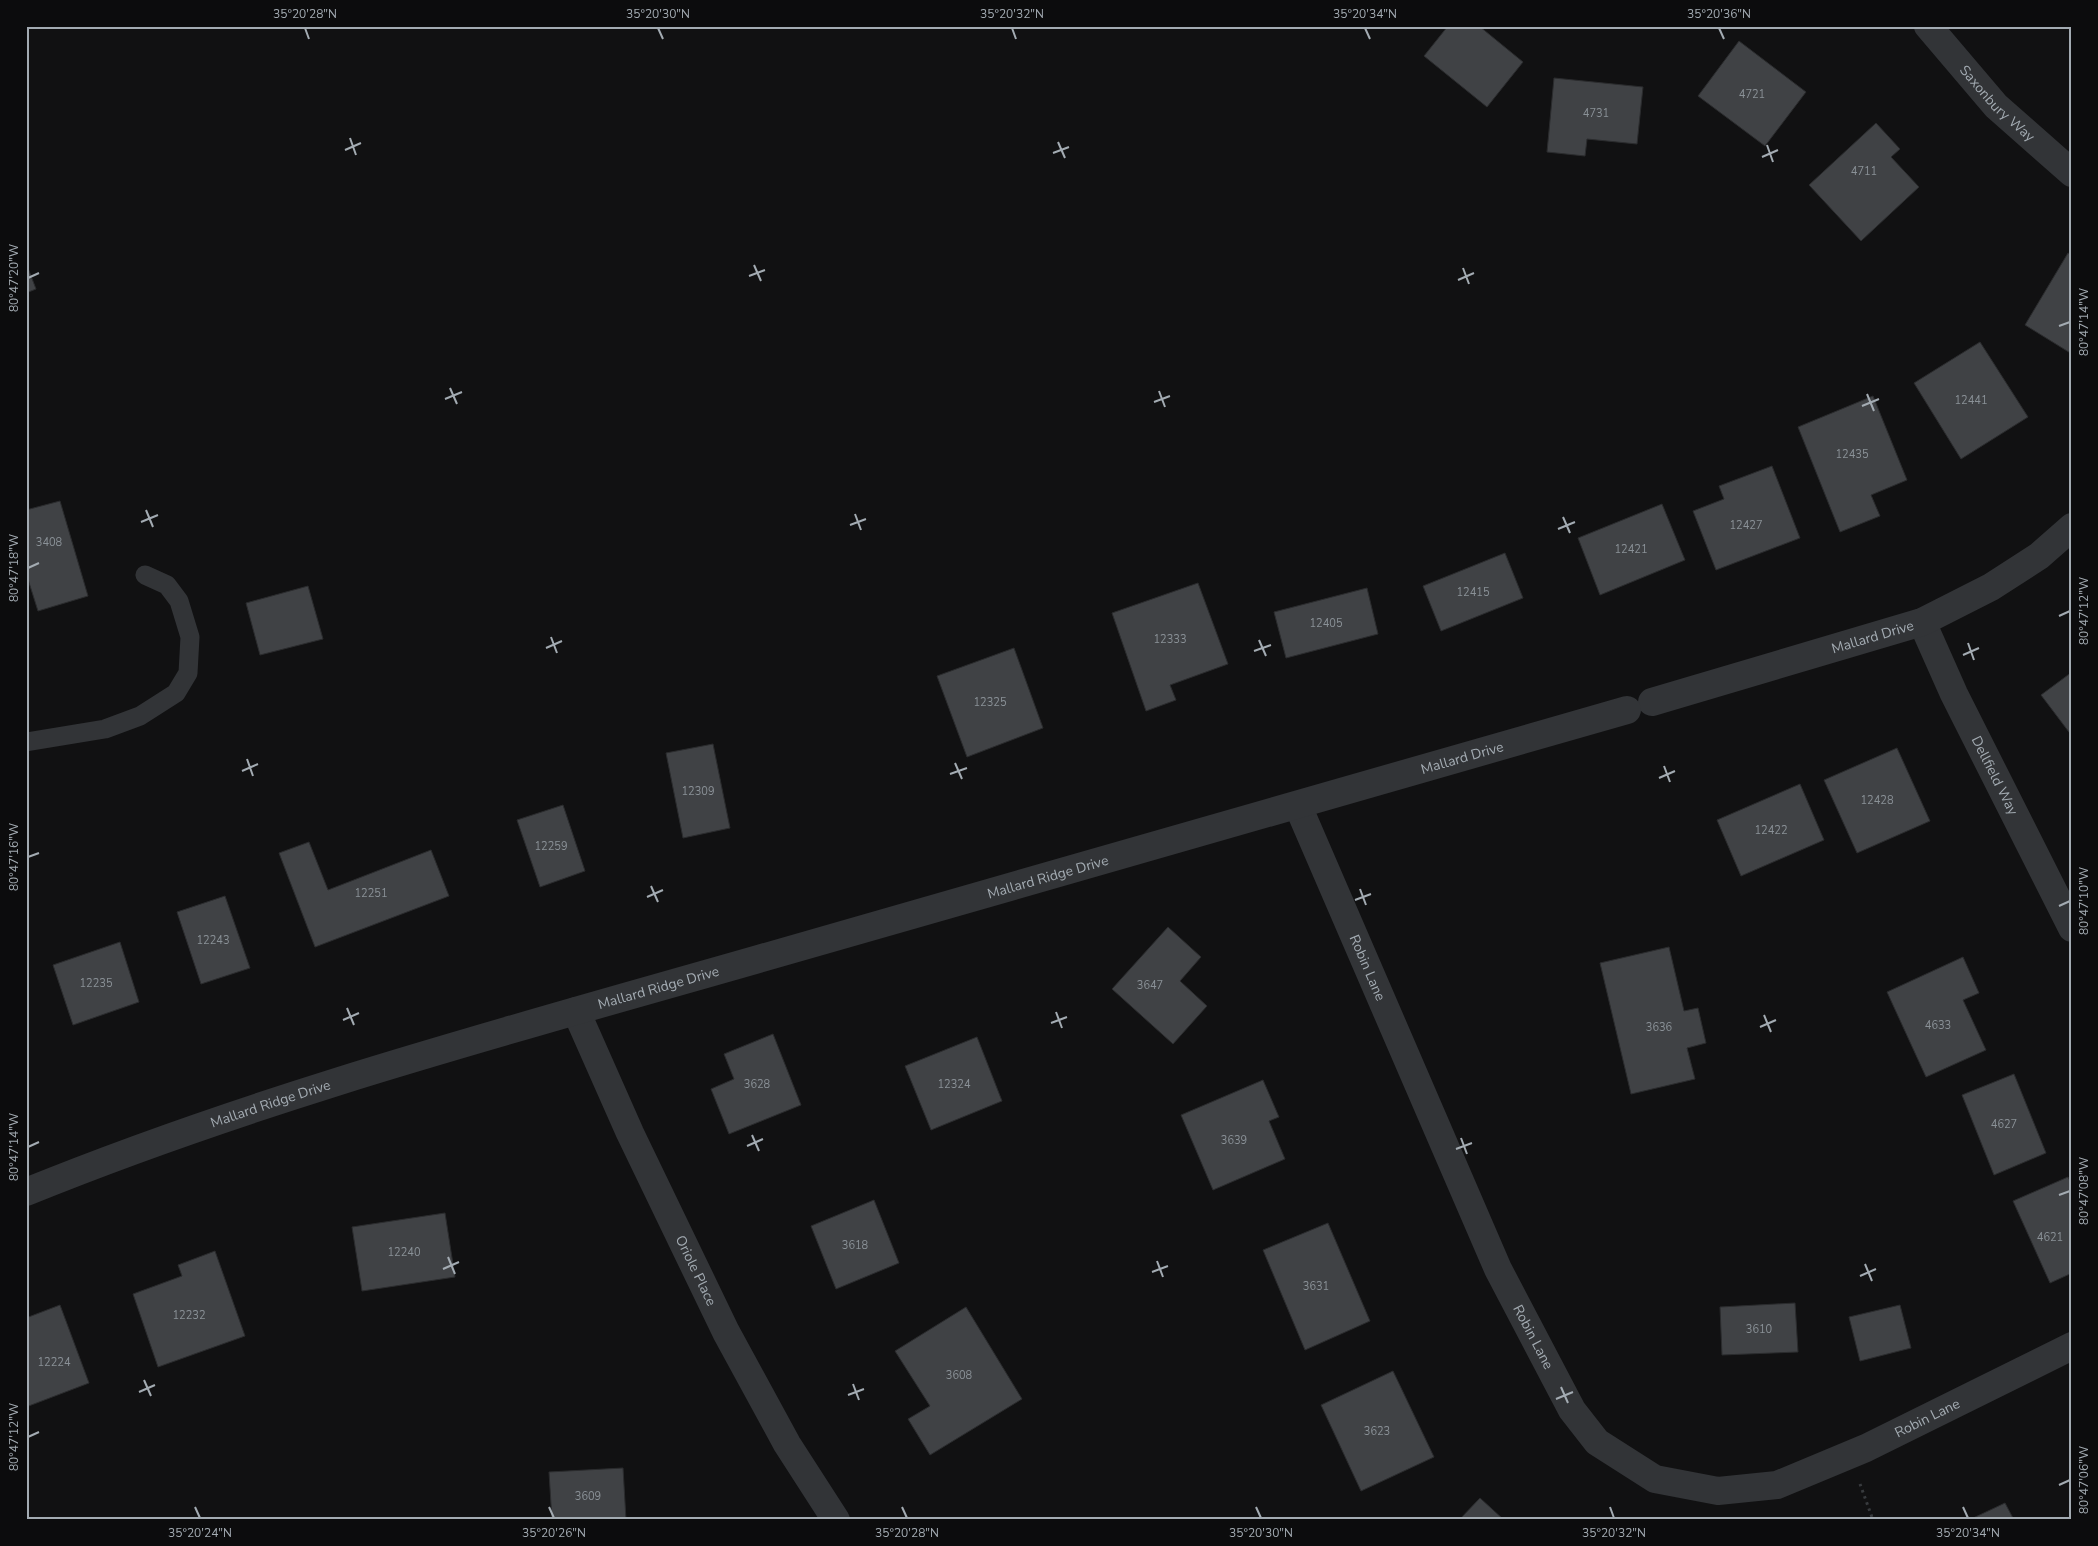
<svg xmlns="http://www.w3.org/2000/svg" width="2098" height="1546" font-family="'Nunito Sans',sans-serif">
<rect width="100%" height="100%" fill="#111112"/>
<!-- building -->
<path fill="#404245" stroke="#2b2c2e" d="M1448 26H1479L1523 62 1487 107 1424 56Z
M1739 41 1806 92 1765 146 1698 96Z
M1554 78 1643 87 1637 144 1587 139 1585 156 1547 152Z
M1876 123 1900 149 1891 157 1919 187 1861 241 1809 185Z
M2068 253 2072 255V354L2025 325Z
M26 263 36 289 26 293Z
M1980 342 2028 417 1961 459 1914 383Z
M1873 396 1907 480 1871 495 1880 516 1840 532 1798 427Z
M1772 466 1800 538 1716 570 1693 511 1724 499 1719 486Z
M60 501 88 596 38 611 26 573V510Z
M1662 504 1685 560 1600 595 1578 538Z
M1505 553 1523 598 1441 631 1423 586Z
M1198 583 1228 664 1170 685 1176 700 1146 711 1112 613Z
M308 586 323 639 260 655 246 603Z
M1367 588 1378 634 1286 658 1274 612Z
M1014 648 1043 728 967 757 937 676Z
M2072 672V736L2041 695Z
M713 744 730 828 683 838 666 753Z
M1897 748 1930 821 1857 853 1824 780Z
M1800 784 1824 840 1741 876 1717 820Z
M563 805 585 871 540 887 517 820Z
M309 842 328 890 431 850 449 896 315 947 279 853Z
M225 896 250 968 201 984 177 912Z
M1168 927 1201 957 1180 981 1207 1006 1173 1044 1112 989Z
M120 942 139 1002 73 1025 53 965Z
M1669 947 1684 1011 1698 1008 1706 1043 1687 1048 1695 1079 1631 1094 1600 963Z
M1963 957 1979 993 1963 1000 1986 1050 1926 1077 1887 992Z
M773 1034 801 1105 729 1134 711 1089 734 1079 724 1054Z
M977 1037 1002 1101 931 1130 905 1066Z
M2014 1074 2046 1153 1994 1175 1962 1095Z
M1263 1080 1279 1117 1269 1121 1285 1159 1213 1190 1181 1115Z
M2068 1177 2072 1185V1273L2050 1283 2013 1201Z
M874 1200 899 1263 836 1289 811 1226Z
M445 1213 455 1277 362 1291 352 1227Z
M1328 1223 1370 1321 1305 1350 1263 1250Z
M215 1251 245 1336 158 1367 133 1294 182 1276 178 1265Z
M1795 1303 1798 1352 1722 1355 1720 1307Z
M60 1305 89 1383 26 1407V1318Z
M1900 1305 1911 1348 1860 1361 1849 1317Z
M966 1307 1022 1399 930 1455 908 1419 930 1406 895 1351Z
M1393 1371 1434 1457 1361 1491 1321 1405Z
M623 1468 626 1520H552L549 1472Z
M1480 1498 1504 1520H1459Z
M2005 1503 2014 1520H1969Z"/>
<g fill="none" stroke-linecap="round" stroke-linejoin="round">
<!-- path -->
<path stroke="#383b3e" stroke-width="3" stroke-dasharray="2.5 4" stroke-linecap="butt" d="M1860 1484 1873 1520"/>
<!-- lane -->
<path stroke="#323437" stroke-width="19" d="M26 742 105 729 140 716 176 693 188 673 190 637 179 601 167 585 145 575"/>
<!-- street -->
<g stroke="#323437" stroke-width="28">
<path id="s1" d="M1928 26 1996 106 2072 173"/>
<path id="s2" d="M1922 622 1954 694 2072 928"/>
<path id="s3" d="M1652 702 1922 622 1991 587 2039 556 2072 527"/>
<path id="s4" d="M1298 806 1498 1269 1572 1410 1597 1442 1655 1479 1718 1491 1777 1485 1866 1448 2072 1346"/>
<path id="s5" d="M576 1011 630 1133 726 1332 787 1444 836 1520"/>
<path id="s6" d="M26 1192C262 1096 510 1030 755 960 1045 878 1336 794 1627 710"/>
</g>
</g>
<!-- ticks -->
<path fill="none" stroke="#a3abb2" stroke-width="2" d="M305 28 309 39M658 28 663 39M1012 28 1016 39M1365 28 1370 39M1719 28 1724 39M350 138 356 155M1058 142 1065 158M1767 145 1773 162M345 150 361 143M1053 153 1069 147M1762 157 1778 150M754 265 761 281M1463 268 1469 284M749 276 765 270M28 278 39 273M1458 280 1474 273M2059 326 2070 322M450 388 457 404M1159 391 1165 407M1867 394 1874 411M445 399 462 392M1154 402 1170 396M1862 406 1879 399M146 510 153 527M855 514 861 530M1563 517 1570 533M141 522 158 515M850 525 866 519M1558 529 1575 522M28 568 39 563M2059 616 2070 611M551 637 557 653M1259 640 1266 656M1968 643 1974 660M546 648 562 641M1254 651 1271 645M1963 655 1979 648M247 759 253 776M955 763 962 779M1664 766 1670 782M242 771 258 764M950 774 967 768M1659 778 1675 771M28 857 39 853M651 886 658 902M1360 889 1366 905M647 897 663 890M1355 900 1371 894M2059 906 2070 901M347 1008 354 1025M1056 1012 1062 1028M1764 1015 1771 1032M343 1020 359 1013M1051 1023 1067 1017M1760 1027 1776 1020M752 1135 759 1151M1461 1138 1467 1154M747 1146 763 1139M28 1147 39 1142M1456 1149 1472 1143M2059 1195 2070 1191M448 1257 455 1274M1157 1261 1163 1277M1865 1264 1872 1281M443 1269 459 1262M1152 1272 1168 1266M1860 1276 1876 1269M144 1380 151 1396M853 1384 859 1400M1561 1387 1568 1403M139 1392 155 1385M848 1395 864 1389M1556 1399 1573 1392M28 1437 39 1432M2059 1485 2070 1480M195 1507 200 1518M549 1507 554 1518M902 1507 907 1518M1256 1507 1261 1518M1610 1507 1614 1518M1963 1507 1968 1518"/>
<g text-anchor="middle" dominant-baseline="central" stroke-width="4" stroke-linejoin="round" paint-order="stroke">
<!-- number labels -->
<g font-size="11" fill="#8a9197">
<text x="1752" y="94">4721</text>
<text x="1596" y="113">4731</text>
<text x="1864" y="171">4711</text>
<text x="1971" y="400">12441</text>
<text x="1852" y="454">12435</text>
<text x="1746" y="525">12427</text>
<text x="49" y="542">3408</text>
<text x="1631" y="549">12421</text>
<text x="1473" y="592">12415</text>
<text x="1326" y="623">12405</text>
<text x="1170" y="639">12333</text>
<text x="990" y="702">12325</text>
<text x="698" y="791">12309</text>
<text x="1877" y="800">12428</text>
<text x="1771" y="830">12422</text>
<text x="551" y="846">12259</text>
<text x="371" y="893">12251</text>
<text x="213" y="940">12243</text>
<text x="96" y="983">12235</text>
<text x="1150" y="985">3647</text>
<text x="1938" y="1025">4633</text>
<text x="1659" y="1027">3636</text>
<text x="757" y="1084">3628</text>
<text x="954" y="1084">12324</text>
<text x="2004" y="1124">4627</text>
<text x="1234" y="1140">3639</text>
<text x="2050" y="1237">4621</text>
<text x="855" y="1245">3618</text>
<text x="404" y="1252">12240</text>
<text x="1316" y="1286">3631</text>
<text x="189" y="1315">12232</text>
<text x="1759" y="1329">3610</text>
<text x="54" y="1362">12224</text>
<text x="959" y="1375">3608</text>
<text x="1377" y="1431">3623</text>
<text x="588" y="1496">3609</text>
</g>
<!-- street labels -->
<g font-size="14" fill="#a3abb2" stroke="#0c0c0d">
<text stroke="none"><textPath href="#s1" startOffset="104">Saxonbury Way</textPath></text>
<text stroke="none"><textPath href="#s3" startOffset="230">Mallard Drive</textPath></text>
<text stroke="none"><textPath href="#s6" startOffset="1501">Mallard Drive</textPath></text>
<text stroke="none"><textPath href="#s2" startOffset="170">Dellfield Way</textPath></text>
<text stroke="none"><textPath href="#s6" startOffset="1070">Mallard Ridge Drive</textPath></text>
<text stroke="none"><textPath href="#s4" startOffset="176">Robin Lane</textPath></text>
<text stroke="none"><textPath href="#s6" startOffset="665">Mallard Ridge Drive</textPath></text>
<text stroke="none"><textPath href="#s6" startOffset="260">Mallard Ridge Drive</textPath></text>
<text stroke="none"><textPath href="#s5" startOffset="286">Oriole Place</textPath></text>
<text stroke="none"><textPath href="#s4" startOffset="581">Robin Lane</textPath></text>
<text stroke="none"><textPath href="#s4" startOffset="1061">Robin Lane</textPath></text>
</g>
</g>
<!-- border -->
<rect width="2098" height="1546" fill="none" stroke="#0c0c0d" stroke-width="55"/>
<rect x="28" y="28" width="2042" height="1490" fill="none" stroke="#a3abb2" stroke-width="2"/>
<g font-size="12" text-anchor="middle" fill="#a3abb2">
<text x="305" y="18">35°20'28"N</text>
<text x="658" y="18">35°20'30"N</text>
<text x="1012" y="18">35°20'32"N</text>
<text x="1365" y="18">35°20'34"N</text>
<text x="1719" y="18">35°20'36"N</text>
<text transform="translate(14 278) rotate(-90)" y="4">80°47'20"W</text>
<text transform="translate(2084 322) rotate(-90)" y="4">80°47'14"W</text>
<text transform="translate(14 568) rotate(-90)" y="4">80°47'18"W</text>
<text transform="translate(2084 611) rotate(-90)" y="4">80°47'12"W</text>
<text transform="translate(14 857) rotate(-90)" y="4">80°47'16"W</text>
<text transform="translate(2084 901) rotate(-90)" y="4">80°47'10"W</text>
<text transform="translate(14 1147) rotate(-90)" y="4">80°47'14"W</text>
<text transform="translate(2084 1191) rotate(-90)" y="4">80°47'08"W</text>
<text transform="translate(14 1437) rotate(-90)" y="4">80°47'12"W</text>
<text transform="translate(2084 1480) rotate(-90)" y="4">80°47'06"W</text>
<text x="200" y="1537">35°20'24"N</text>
<text x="554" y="1537">35°20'26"N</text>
<text x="907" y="1537">35°20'28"N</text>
<text x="1261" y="1537">35°20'30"N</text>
<text x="1614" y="1537">35°20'32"N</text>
<text x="1968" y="1537">35°20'34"N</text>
</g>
</svg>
